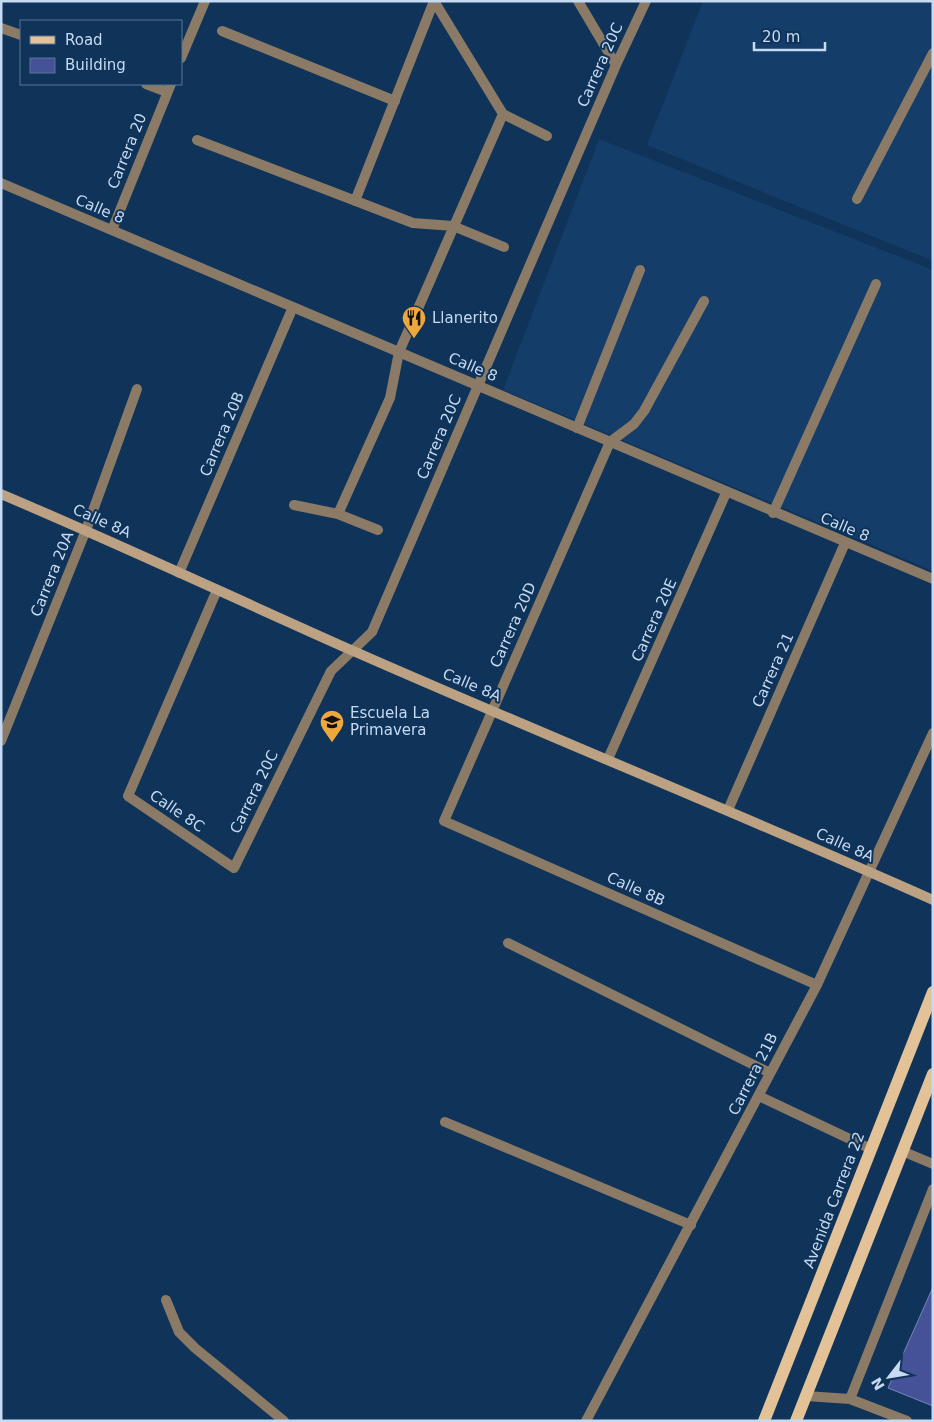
<svg xmlns="http://www.w3.org/2000/svg" width="934" height="1422" font-family="'DejaVu Sans',sans-serif">
<rect width="100%" height="100%" fill="#0f3359"/>
<!-- built -->
<path fill="#143d69" d="M703 1H933V261L647 145Z
M599 139 933 270V571L503 390Z"/>
<!-- building -->
<path fill="#455297" stroke="#7884b8" d="M933 1287V1406L888 1388Z"/>
<g fill="none" stroke-linecap="round" stroke-linejoin="round">
<!-- lane -->
<path stroke="#8a7a66" stroke-width="10" d="M857 199 933 53
M577 428 640 270
M610 442 634 424 644 411 704 301
M773 513 876 284
M902 1151 933 1164
M166 1300 179 1332 195 1348 284 1421
M806 1396 850 1399 907 1421
M850 1399 933 1189"/>
<!-- street -->
<path stroke="#8a7a66" stroke-width="10" d="M434 1 503 114 547 136
M578 1 616 65
M1 28 21 35
M222 31 395 101
M181 58 205 1
M146 84 167 92
M197 140 413 223 453 226 504 247
M1 183 933 579
M355 201 434 1
M112 230 171 84
M610 442 444 821 817 985
M294 505 338 514 378 530
M338 514 390 398 399 352 503 114
M179 573 293 307
M217 590 128 796 234 868 331 671 372 632 616 65 646 1
M1 741 86 530 137 389
M608 759 726 493
M728 810 845 543
M508 943 770 1073
M759 1096 871 1149
M445 1122 691 1225
M586 1421 817 985 933 733"/>
<!-- secondary -->
<path stroke="#bca282" stroke-width="10" d="M1 494C119 544 234 598 351 650 544 735 740 814 933 900"/>
<!-- primary -->
<path stroke="#e3c297" stroke-width="12" d="M764 1421 933 992
M796 1421 933 1074"/>
</g>
<!-- icons -->
<defs>
<symbol id="restaurant-pin" viewBox="-11 -11 22 30"><path d="M0 17L-7.5 6A9.5 9.5 0 1 1 7.5 6Z" fill="#eea73d" stroke="#0f3359"/><path d="M-5-6h1v4h1v-4h1v4h1v-4h1v5L-1.5 .5V6h-2V.5L-5-1ZM5-6V6H3V1.5H1.5Q1.5-4 5-6Z" fill="#111"/></symbol>
<symbol id="school-pin" viewBox="-11 -11 22 30"><path d="M0 17L-7.5 6A9.5 9.5 0 1 1 7.5 6Z" fill="#eea73d" stroke="#0f3359"/><path d="M0-5L7-2L0 1L-7-2ZM-4 1L0 2.5L4 1V4Q0 6-4 4Z" fill="#111"/></symbol>
</defs>
<g fill-rule="evenodd">
<use href="#restaurant-pin" x="400" y="304" width="28" height="38"/>
<use href="#school-pin" x="318" y="708" width="28" height="38"/>
</g>
<g text-anchor="middle" dominant-baseline="central" stroke-width="4" stroke-linejoin="round" paint-order="stroke">
<!-- street labels -->
<g font-size="15" fill="#c6daf2" stroke="#0f3359">
<text transform="translate(600 65) rotate(-66)">Carrera 20C</text>
<text transform="translate(127 151) rotate(-68)">Carrera 20</text>
<text transform="translate(100 209) rotate(23)">Calle 8</text>
<text transform="translate(473 367) rotate(23)">Calle 8</text>
<text transform="translate(222 434) rotate(-67)">Carrera 20B</text>
<text transform="translate(439 437) rotate(-67)">Carrera 20C</text>
<text transform="translate(102 521) rotate(24)">Calle 8A</text>
<text transform="translate(845 527) rotate(23)">Calle 8</text>
<text transform="translate(52 574) rotate(-68)">Carrera 20A</text>
<text transform="translate(654 620) rotate(-66)">Carrera 20E</text>
<text transform="translate(513 625) rotate(-66)">Carrera 20D</text>
<text transform="translate(773 670) rotate(-66)">Carrera 21</text>
<text transform="translate(472 685) rotate(23)">Calle 8A</text>
<text transform="translate(254 792) rotate(-64)">Carrera 20C</text>
<text transform="translate(177 811) rotate(34)">Calle 8C</text>
<text transform="translate(845 845) rotate(24)">Calle 8A</text>
<text transform="translate(636 889) rotate(24)">Calle 8B</text>
<text transform="translate(753 1074) rotate(-63)">Carrera 21B</text>
<text transform="translate(834 1200) rotate(-69)">Avenida Carrera 22</text>
</g>
<!-- poi labels -->
<g font-size="15" fill="#c6daf2" stroke="#0f3359" text-anchor="start">
<text x="432" y="318">Llanerito</text>
<text x="350" y="713">Escuela La<tspan x="350" dy="17">Primavera</tspan></text>
</g>
</g>
<!-- border -->
<rect width="934" height="1422" fill="none" stroke="#c6daf2" stroke-width="5"/>
<!-- legend -->
<rect x="20" y="20" width="162" height="65" fill="#0f3359" stroke="#587696"/>
<rect x="30" y="36" width="25" height="8" fill="#e3c297" stroke="#587696"/>
<text x="65" y="45" font-size="15" fill="#c6daf2">Road</text>
<rect x="30" y="58" width="25" height="15" fill="#455297" stroke="#587696"/>
<text x="65" y="70" font-size="15" fill="#c6daf2">Building</text>
<!-- north arrow -->
<g transform="translate(889 1377) rotate(239)" stroke="#0f3359" stroke-width="4" paint-order="stroke">
<path d="M0-4L9 19L0 12L-9 19Z" fill="#c6daf2"/>
<text y="-8" font-size="14" font-weight="bold" text-anchor="middle" fill="#c6daf2">N</text>
</g>
<!-- scale -->
<path d="M754 42v8h71v-8" fill="none" stroke="#c6daf2" stroke-width="2.5"/>
<text x="762" y="42" font-size="15" fill="#c6daf2" stroke="#0f3359" stroke-width="4" paint-order="stroke">20 m</text>
</svg>
